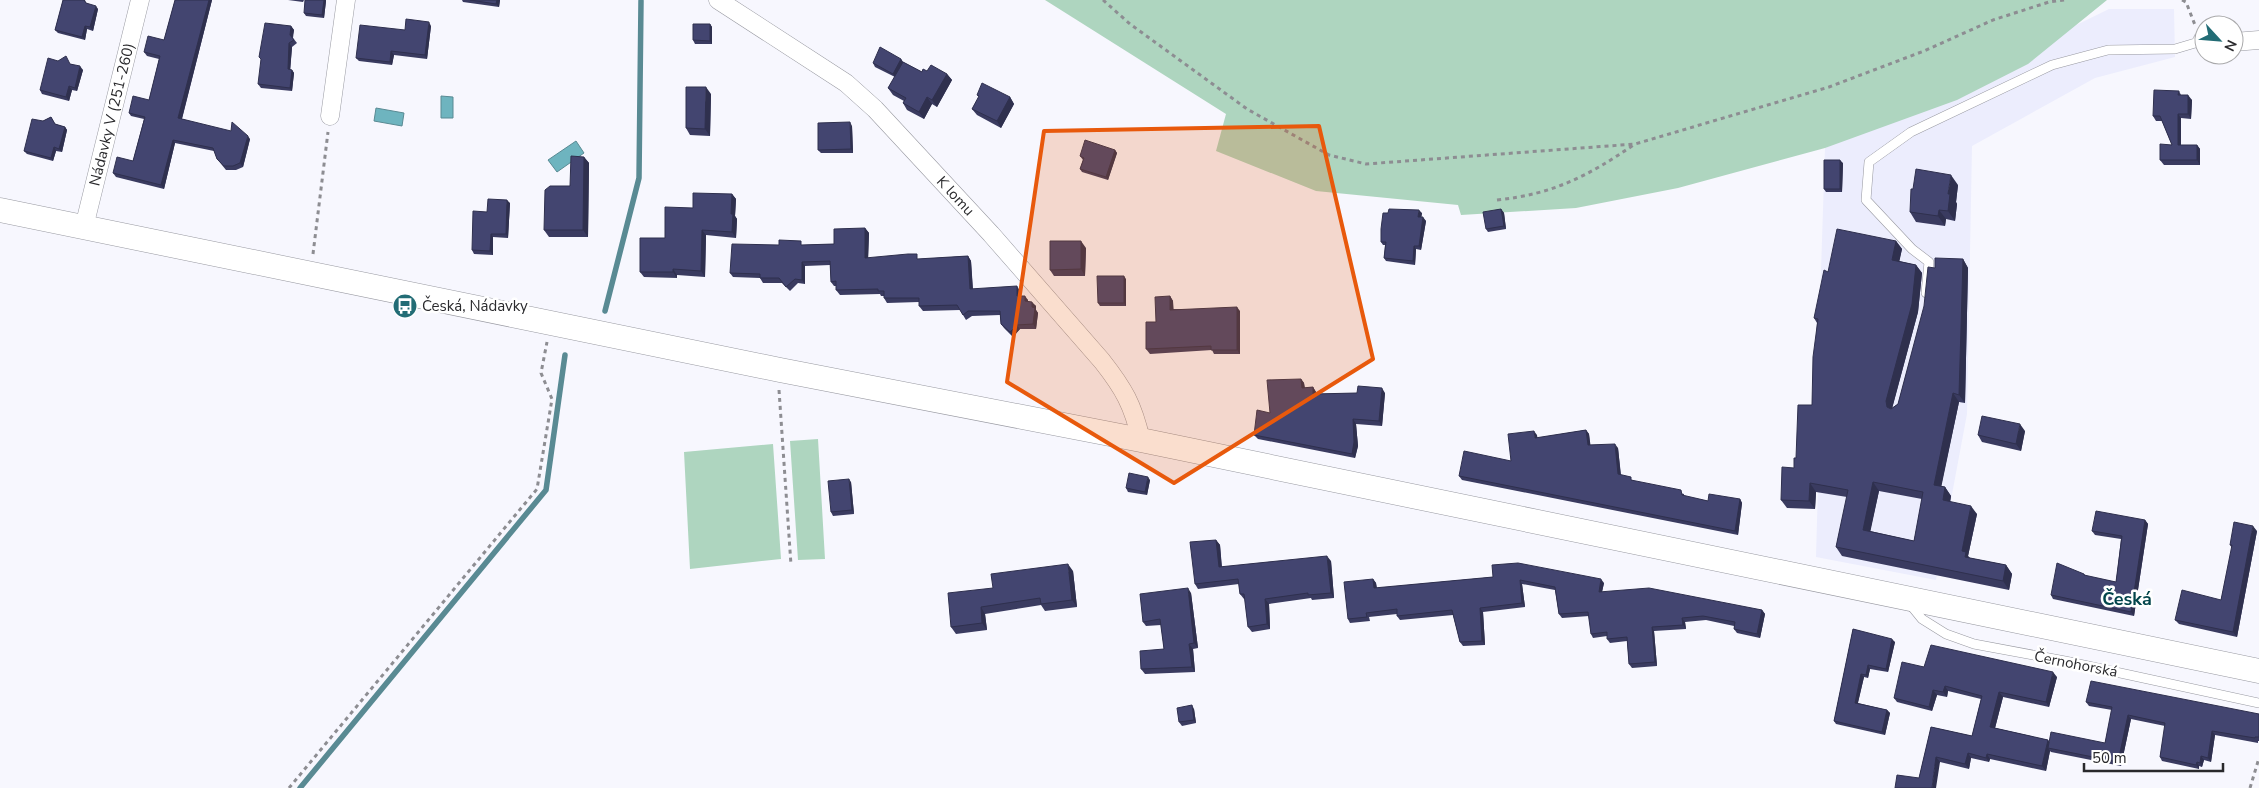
<svg xmlns="http://www.w3.org/2000/svg" width="2259" height="788" font-family="'Nunito Sans',sans-serif">
<rect width="100%" height="100%" fill="#f7f7fe"/>
<!-- built -->
<path fill="#ecedfd" d="M2109 9H2174L2175 57 2095 78 1972 146 1967 414 1936 580 1816 557 1820 414 1817 394 1825 148Z"/>
<!-- green -->
<path fill="#aed5bf" d="M1045 0H2107L2028 64 1957 100 1825 148 1678 188 1576 208 1461 215 1458 205 1316 191 1216 151 1226 114Z
M818 439 825 559 798 560 790 441Z
M773 444 781 559 690 569 684 452Z"/>
<!-- water -->
<path fill="#6eb4bf" stroke="#598a93" d="M441 96 453 97V118H441Z
M376 108 404 113 402 126 374 121Z
M576 141 584 153 557 172 548 160Z"/>
<g fill="none" stroke-linecap="round" stroke-linejoin="round">
<!-- stream -->
<path stroke="#598a93" stroke-width="5.5" d="M605 311 639 178 641 1
M300 788 546 490 565 355"/>
<defs>
<path id="lane" d="M1926 293 1929 262 1912 249 1866 200 1869 162 1911 132 2052 65 2108 50 2175 49 2202 41
M1909 603 1922 619 1946 634 1974 644 2065 661 2259 703"/>
<g id="street">
<path id="s1" d="M718 0 846 83 875 109 991 234 1102 361C1124 389 1133 405 1141 440"/>
<path d="M2202 41H2204"/>
<path d="M2234 42 2259 40"/>
<path d="M330 116 346 0"/>
<path id="s2" d="M84 227 140 0"/>
</g>
<path id="secondary" d="M0 210 780 370 1141 440 2259 671"/>
</defs>
<!-- lane casing -->
<use href="#lane" stroke="#9899a1" stroke-width="10"/>
<!-- street casing -->
<use href="#street" stroke="#9899a1" stroke-width="19"/>
<!-- secondary casing -->
<use href="#secondary" stroke="#9899a1" stroke-width="25"/>
<!-- path -->
<path stroke="#8d8d92" stroke-width="3" stroke-dasharray="4 4" stroke-linecap="butt" d="M1103 0 1130 24 1247 109 1329 155 1366 164 1635 144 1829 87 1924 51 1993 20 2049 2 2065 0
M2182 0 2186 2 2195 25
M1497 200C1554 194 1588 176 1635 144
M313 254 328 132
M779 390 791 565
M289 788 537 489 552 399 541 373 547 342
M2250 788 2259 758"/>
<!-- lane -->
<use href="#lane" stroke="#fff" stroke-width="9"/>
<!-- street -->
<use href="#street" stroke="#fff" stroke-width="18"/>
<!-- secondary -->
<use href="#secondary" stroke="#fff" stroke-width="24"/>
</g>
<!-- wall -->
<path fill="#3a3b60" fill-rule="evenodd" d="M63 0H85L86 3 98 9 93 31 87 29 85 40 58 33 55 30Z
M175 0H212L182 119 250 139 243 167 236 170H226L217 159 214 151 175 143 164 189 116 177 113 173 133 161 144 119 131 116 129 113 149 100 159 59 147 56 144 52 164 40Z
M288 0H304L303 2Z
M324 0H326V1L324 18 306 16 304 13Z
M462 0H500L499 7 463 2Z
M710 24 712 27V44H695L693 40Z
M291 26 294 30 293 38 297 43 292 47 290 70H292L294 73 292 91 261 88 258 84Z
M431 26 427 59 394 55 392 65 359 61 356 58 405 30Z
M901 59 903 62 922 72 927 71 947 74 952 80 937 107 932 104 924 119 907 110 903 103 904 101 893 95 888 88 895 77 875 67 873 63Z
M71 64 83 70 77 91 72 90 69 101 42 94 40 90Z
M2179 91 2181 95 2192 100 2191 119 2181 118V145H2197L2200 149V165H2164L2160 160 2172 145 2162 121H2156L2153 116Z
M711 94 710 136 690 135 686 128Z
M977 95 1010 97 1014 104 1001 128 977 115 972 109 979 97Z
M51 117 55 124 65 127 67 130 62 152 56 151 53 161 27 154 24 151 43 121Z
M852 126 853 153H821L818 150Z
M1115 150 1117 153 1108 180 1082 172 1080 169 1083 160 1080 156Z
M584 157 589 163 588 237H549L544 230 570 186Z
M1843 163 1842 192H1826L1824 189Z
M1958 185 1956 202 1957 204 1955 221 1946 219 1945 226 1916 222 1910 212Z
M732 194 736 199 735 216 737 219 736 238 706 235 705 277 677 275V278L644 277 640 272 665 238 693 208Z
M510 203 508 238 493 237V255L474 254 472 250 487 212Z
M1501 209 1504 213 1506 229 1488 232 1486 229Z
M1388 213H1422L1421 217 1426 221 1421 250 1416 249 1415 265 1386 261 1384 258 1385 245H1383L1381 242Z
M865 228 869 233 868 258 920 259 968 256 971 261 973 289 1020 291V296L1028 300V301L1036 306V310L1038 313 1036 329H1020L1013 337 1004 328 1001 324 1000 315 972 316 966 320 960 310 923 311 919 306V302L887 303 884 298V296H881L880 294 840 295 836 290V286H834L831 282 830 265 805 266V284L798 283 790 291 782 283H763L760 278 733 277 730 273 804 245 834 244Z
M1896 241 1902 249 1899 261 1916 265 1922 273 1918 312 1892 408 1898 404 1935 268 1963 259 1968 268 1965 403 1959 402 1941 486 1945 487 1951 496 1950 502 1977 514 1968 556 1970 558 2006 565 2012 574 2009 590 1842 556 1836 547 1847 497 1816 492 1815 509 1787 508 1781 500 1794 468 1796 458 1812 405 1817 323 1814 318 1828 272ZM1879 491 1922 499 1914 541 1870 531Z
M1086 248 1085 276H1054L1050 270Z
M1126 279V306H1100L1098 303Z
M1170 296 1173 301V309L1240 311V354H1214L1212 350 1150 354 1146 349 1156 322Z
M1301 379 1304 383 1305 388 1313 387 1316 392V394L1385 393 1382 426 1356 424 1358 446 1355 458 1258 439 1254 435 1270 413Z
M1586 430 1589 434 1590 445 1618 448 1621 475 1634 481 1684 494V496L1708 501 1740 499 1742 503 1738 535 1462 480 1459 476 1511 461 1537 435V438Z
M2025 431 2021 451 1982 442 1978 435Z
M1150 480 1147 495 1128 492 1126 488Z
M851 482 854 514 833 516 831 512Z
M2145 520 2148 524 2134 616 2053 599 2051 595 2084 574 2086 576 2116 582 2121 539 2095 535 2092 531Z
M2257 531 2237 637 2179 624 2175 620 2221 600 2232 548 2230 545Z
M1216 540 1220 545 1222 567 1331 561 1334 598 1312 600 1311 598 1269 604 1270 629 1252 632 1248 627 1245 599H1244L1240 594 1239 584 1198 589 1195 584Z
M1073 571 1077 607 1045 611 1041 605 985 614 987 630 956 634 951 627 993 588Z
M1493 577 1604 583 1602 592 1762 610 1765 614 1760 638 1737 633 1734 629V626L1706 620 1685 622 1686 629 1654 631 1657 666 1632 668 1629 664 1627 641 1610 643 1607 639V636L1593 638 1591 634 1589 616 1562 618 1559 614 1555 590 1522 584 1525 607 1483 612 1485 645 1463 646 1460 642 1453 615 1400 620 1397 616V614L1369 617 1370 621 1350 623 1348 619 1373 579 1376 583 1377 588Z
M1191 593 1198 648 1193 649 1195 672 1145 674 1141 669 1164 649 1161 625 1146 626 1143 622Z
M1853 629 1895 642 1888 672 1870 669 1868 678 1864 677 1858 703 1887 710 1890 713 1885 735 1836 724 1834 721Z
M1924 667 2057 677 2049 707 2003 697 1995 728 2048 740 2049 742 2105 743 2112 710 2089 706 2086 702 2259 714V741H2258V743L2215 735 2211 762 2204 760 2202 767 2199 766V769L2162 761 2160 757 2165 726 2131 719 2121 766 2051 752 2050 751 2046 771 1990 759 1989 762 1971 758 1969 769 1940 762 1919 778 1931 727 1972 736 1981 699 1948 691 1947 697 1937 695 1932 711 1897 702 1894 698Z
M1194 709 1196 723 1182 726 1179 722Z"/>
<!-- shaded-wall -->
<path fill="#2f304e" d="M209 0H212L181 122 178 118Z
M324 0H326V1L324 18 322 15Z
M497 0H500L499 7 496 4Z
M96 6 98 9 93 31 90 27Z
M429 22 431 26 427 59 425 55Z
M710 24 712 27V44L710 41Z
M85 26 87 29 85 40 82 37Z
M291 26 294 30 292 39 290 35Z
M289 43 292 47 290 73 288 69Z
M391 51 394 55 392 65 390 62Z
M901 59 903 62 896 78 893 74Z
M80 66 83 70 77 91 75 88Z
M292 70 294 73 292 91 290 88Z
M947 74 952 80 937 107 932 100Z
M69 86 72 90 69 101 66 97Z
M706 87 711 94 710 136 705 129Z
M2188 95 2192 100 2191 119 2188 114Z
M927 97 932 104 924 119 919 112Z
M1010 97 1014 104 1001 128 997 121Z
M2178 114 2181 118V149L2178 145Z
M850 122 852 126 853 153 851 149Z
M65 127 67 130 62 152 59 149Z
M248 136 250 139 243 167 240 163Z
M173 140 175 143 164 189 161 185Z
M2197 145 2200 149V165L2197 160Z
M54 147 56 151 53 161 51 158Z
M1115 150 1117 153 1108 180 1106 177Z
M584 157 589 163 588 237 583 230Z
M1840 160 1843 163 1842 192 1840 189Z
M1951 175 1958 185 1956 202 1957 204 1955 221 1948 211V194Z
M732 194 736 199 735 216 737 219 736 238 732 232 731 214Z
M507 200 510 203 508 238 506 234Z
M1501 209 1504 213 1506 229 1504 226Z
M1419 210 1422 213 1421 220 1418 217Z
M1939 210 1946 219 1945 226 1938 216Z
M1423 217 1426 221 1421 250 1419 246Z
M865 228 869 233 868 262 865 258Z
M702 230 706 235 705 277 701 271Z
M491 234 493 237V255L490 251Z
M1081 241 1086 248 1085 276 1081 269Z
M1896 241 1902 249 1898 268 1892 260Z
M1414 246 1416 249 1415 265 1413 261Z
M968 256 971 261 973 294 970 289Z
M1963 259 1968 268 1965 403 1959 395Z
M802 262 805 266V284L802 280Z
M1916 265 1922 273 1918 312 1892 409 1887 407 1886 401Z
M673 269 677 275V278L673 272Z
M1124 276 1126 279V306L1124 303Z
M1017 286 1020 291 1021 300 1017 296Z
M1025 296 1028 300V306L1025 301Z
M1170 296 1173 301 1174 314 1170 310Z
M1032 302 1036 306V310L1038 313 1036 329 1033 324Z
M1237 307 1240 311V354L1237 350Z
M1017 325 1020 329 1013 337 1010 332Z
M1301 379 1304 383 1305 393 1302 388Z
M1313 387 1316 392V399L1313 394Z
M1382 388 1385 393 1382 426 1379 421Z
M1953 393 1959 402 1940 493 1934 485Z
M1353 419 1356 424 1358 446 1355 458 1352 454Z
M2020 424 2025 431 2021 451 2016 444Z
M1586 430 1589 434 1591 449 1588 445Z
M1534 431 1537 435 1538 442 1535 438Z
M1615 444 1618 448 1621 478 1618 474Z
M1148 477 1150 480 1147 495 1145 492Z
M849 479 851 482 854 514 852 510Z
M1873 482 1879 491 1869 538 1863 530Z
M1810 483 1816 492 1815 509 1809 501Z
M1945 487 1951 496 1949 509 1943 500Z
M1740 499 1742 503 1738 535 1735 531Z
M1971 506 1977 514 1968 556 1972 561 1971 565 1962 551Z
M2145 520 2148 524 2134 616 2131 612Z
M2253 526 2257 531 2237 637 2233 632Z
M1216 540 1220 545 1222 572 1219 567Z
M1327 556 1331 561 1334 598 1331 593Z
M1068 564 1073 571 1077 607 1072 600Z
M2006 565 2012 574 2009 590 2003 581Z
M1373 579 1376 583 1377 592 1374 588Z
M1601 579 1604 583 1601 596 1599 592Z
M1520 580 1522 584 1525 607 1522 603Z
M1188 588 1191 593 1198 648 1194 643Z
M1265 599 1269 604 1270 629 1267 624Z
M981 607 985 614 987 630 982 623Z
M1480 608 1483 612 1485 645 1482 641Z
M1762 610 1765 614 1760 638 1757 634Z
M1682 618 1685 622 1686 629 1683 625Z
M1652 627 1654 631 1657 666 1655 662Z
M1892 639 1895 642 1888 672 1886 669Z
M1189 644 1193 649 1195 672 1192 667Z
M1868 665 1870 669 1868 678 1866 675Z
M2053 672 2057 677 2049 707 2046 702Z
M1861 674 1864 677 1857 706 1855 703Z
M1945 686 1948 691 1947 697 1943 692Z
M1933 690 1937 695 1932 711 1929 707Z
M1999 692 2003 697 1994 732 1990 727Z
M1192 705 1194 709 1196 723 1194 720Z
M1887 710 1890 713 1885 735 1882 732Z
M2128 715 2131 719 2121 766 2118 762Z
M2212 731 2215 735 2211 762 2208 758Z
M2048 740 2051 745 2048 748 2050 751 2046 771 2042 766Z
M1968 753 1971 758 1969 769 1965 764Z
M1987 754 1990 759 1989 762 1986 758Z
M2201 756 2204 760 2202 767 2200 763Z
M1936 757 1940 762 1936 788H1932Z
M2197 762 2199 766V769L2196 765Z"/>
<!-- building -->
<path fill="#434570" stroke="#2f304e" fill-rule="evenodd" d="M63 0H84L86 3 96 6 90 27 85 26 82 37 55 30Z
M175 0H209L178 118 231 131 232 122 248 136 240 163 233 166H224L217 159 213 148 173 140 161 185 113 173 117 157 133 161 145 117 129 113 133 96 149 100 160 56 144 52 148 36 164 40Z
M305 0H324L322 15 304 13Z
M470 0H497L496 4Z
M406 19 429 22 425 55 391 51 390 62 356 58 360 25 405 30Z
M265 23 291 26 290 35 294 40 289 43 288 69 292 70 290 88 258 84 261 59 259 57Z
M693 24H710V41L693 40Z
M880 47 901 59 893 74 873 63Z
M66 56 70 64 80 66 75 88 69 86 66 97 40 90 48 58 58 61Z
M903 62 922 72 923 69 927 71 931 65 947 74 932 100 927 97 919 112 903 103 906 98 888 88Z
M982 83 1010 97 997 121 972 109 979 96 977 95Z
M686 87H706L705 129 686 128Z
M2154 90 2179 91 2178 95H2188V114H2178V145H2197V160H2160V144L2172 145 2160 116H2153Z
M51 117 55 124 65 127 59 149 54 147 51 158 24 151 32 119 43 121Z
M850 122 851 149 818 150V123Z
M1085 140 1115 150 1106 177 1080 169 1084 158 1080 156Z
M571 156 584 157 583 230H544L545 190 550 186H570Z
M1824 160H1840V189H1824Z
M1916 169 1951 175 1948 194H1950L1948 211 1939 210 1938 216 1910 212 1911 189H1913Z
M693 193 732 194 731 214H733L732 232 702 230 701 271 673 269V272H640V238H665V207L693 208Z
M488 199 507 200 506 234H491L490 251 472 250 473 211 487 212Z
M1389 209 1419 210 1418 217H1423L1419 246H1414L1413 261 1384 258 1386 242H1381V229L1383 213H1388Z
M1501 209 1504 226 1486 229 1483 212Z
M865 228V258L908 254H917V259L968 256 970 289 1017 286V296H1025V301L1032 302V307L1035 308 1033 324 1017 325 1010 332 1001 324 1000 311H968L963 315 957 305 919 306V298H884V291H878V289L836 290V281L831 282 830 261 802 262V280L795 279 786 287 779 278H760V274L730 273 732 244 779 245V240L801 241V245L834 244V229Z
M1837 229 1896 241 1892 260 1916 265 1912 304 1886 401 1887 407 1891 409 1898 404 1924 306 1928 267 1935 268V258L1963 259 1959 395 1953 393 1934 485 1945 487 1943 500 1971 506 1962 551 1966 552 1965 557 2006 565 2003 581 1836 547 1848 490 1810 483 1809 501 1781 500 1782 467 1794 468V458H1796L1798 405H1812L1813 357 1818 319 1814 318 1824 270 1828 272ZM1873 482 1923 492 1914 541 1863 530Z
M1050 241H1081V269L1050 270Z
M1097 276H1124V303H1098Z
M1170 296V310L1237 307V350H1211V346L1146 349V322H1156L1155 297Z
M1301 379 1302 388 1313 387V394L1357 393 1358 386 1382 388 1379 421 1353 419 1354 442 1352 454 1254 435 1257 410 1270 413 1267 380Z
M1982 416 2020 424 2016 444 1978 435Z
M1586 430 1588 445 1615 444 1618 474 1631 477V480L1681 490 1682 495 1708 501 1709 494 1740 499 1735 531 1459 476 1464 451 1511 461 1508 434 1534 431 1535 438Z
M1129 473 1148 477 1145 492 1126 488Z
M849 479 852 510 831 512 828 481Z
M2096 511 2145 520 2131 612 2051 595 2057 563 2084 574V575L2116 582 2122 536 2092 531Z
M2234 522 2253 526 2233 632 2175 620 2182 590 2221 600 2232 545H2230Z
M1216 540 1219 567 1327 556 1331 593 1308 595V593L1265 599 1267 624 1248 627 1244 594H1240L1238 579 1195 584 1190 542Z
M1518 563 1601 579 1599 592 1649 588 1762 610 1757 634 1734 629 1735 622 1703 616 1682 618 1683 625 1652 627 1655 662 1629 664 1627 637 1607 639V632L1591 634 1588 612 1559 614 1555 587 1520 580 1522 603 1480 608 1482 641 1460 642 1452 610 1397 616V609L1366 613 1367 617 1348 619 1344 582 1373 579 1374 588 1493 577 1492 565Z
M1068 564 1072 600 1041 604 1040 598 981 607 982 623 951 627 948 593 993 588 991 574Z
M1188 588 1194 643 1189 644 1192 667 1141 669 1140 651 1164 649 1160 619 1143 622 1140 594Z
M1853 629 1892 639 1886 669 1868 665 1866 675 1861 674 1855 703 1887 710 1882 732 1834 721Z
M1931 645 2053 672 2046 702 1999 692 1990 727 2048 740 2042 766 1987 754 1986 758 1968 753 1965 764 1936 757 1932 788H1895L1897 775 1919 778 1931 727 1972 736 1982 696 1945 686 1943 692 1933 690 1929 707 1894 698 1902 662 1924 667Z
M2091 681 2259 714V737H2255V738L2212 731 2208 758 2201 756 2200 763 2197 762 2196 765 2160 757 2165 723 2128 715 2118 762 2048 748 2051 732 2105 743 2112 707 2086 702Z
M1192 705 1194 720 1179 722 1177 708Z"/>
<!-- marked area -->
<path fill="#e8590c" fill-opacity="0.2" stroke="#e8590c" stroke-width="4" stroke-linejoin="round" d="M1319 126 1373 359 1174 483 1007 382 1044 131Z"/>
<!-- icons -->
<defs>
<symbol id="bus-disc" viewBox="-11 -11 22 22"><circle r="9.5" fill="#226c75" stroke="#fff"/><path d="M-5-6H5V4H4V6H2V4H-2V6H-4V4H-5ZM-3.5-4V0h7V-4ZM-3.5 1.2v1.5H-2V1.2ZM2 1.2v1.5H3.5V1.2Z" fill="#fff"/></symbol>
</defs>
<g fill-rule="evenodd">
<use href="#bus-disc" x="391" y="292" width="28" height="28"/>
</g>
<g text-anchor="middle" dominant-baseline="central" stroke-width="5" stroke-linejoin="round" paint-order="stroke">
<!-- street labels -->
<g font-size="15" fill="#29292c" stroke="#fff">
<text stroke="none"><textPath href="#s2" startOffset="116">Nádavky V (251-260)</textPath></text>
<text stroke="none"><textPath href="#s1" startOffset="310">K lomu</textPath></text>
<text transform="translate(2076 664) rotate(11)">Černohorská</text>
</g>
<!-- poi labels -->
<g font-size="15" fill="#29292c" stroke="#fff" text-anchor="start">
<text x="422" y="306">Česká, Nádavky</text>
</g>
<!-- quarter labels -->
<g font-size="18" font-weight="bold" fill="#02454b" stroke="#fff">
<text x="2127" y="599">Česká</text>
</g>
</g>
<!-- north arrow -->
<g transform="translate(2219 40) rotate(116)"><circle r="24" fill="#ffffff" stroke="#a9a9ab"/>
<path d="M0-4L9 19L0 12L-9 19Z" fill="#226c75"/>
<text y="-8" font-size="14" font-weight="bold" text-anchor="middle" fill="#29292c">N</text>
</g>
<!-- scale -->
<path d="M2084 763v8h139v-8" fill="none" stroke="#29292c" stroke-width="2.5"/>
<text x="2092" y="763" font-size="15" fill="#29292c" stroke="#ffffff" stroke-width="4" paint-order="stroke">50 m</text>
</svg>
